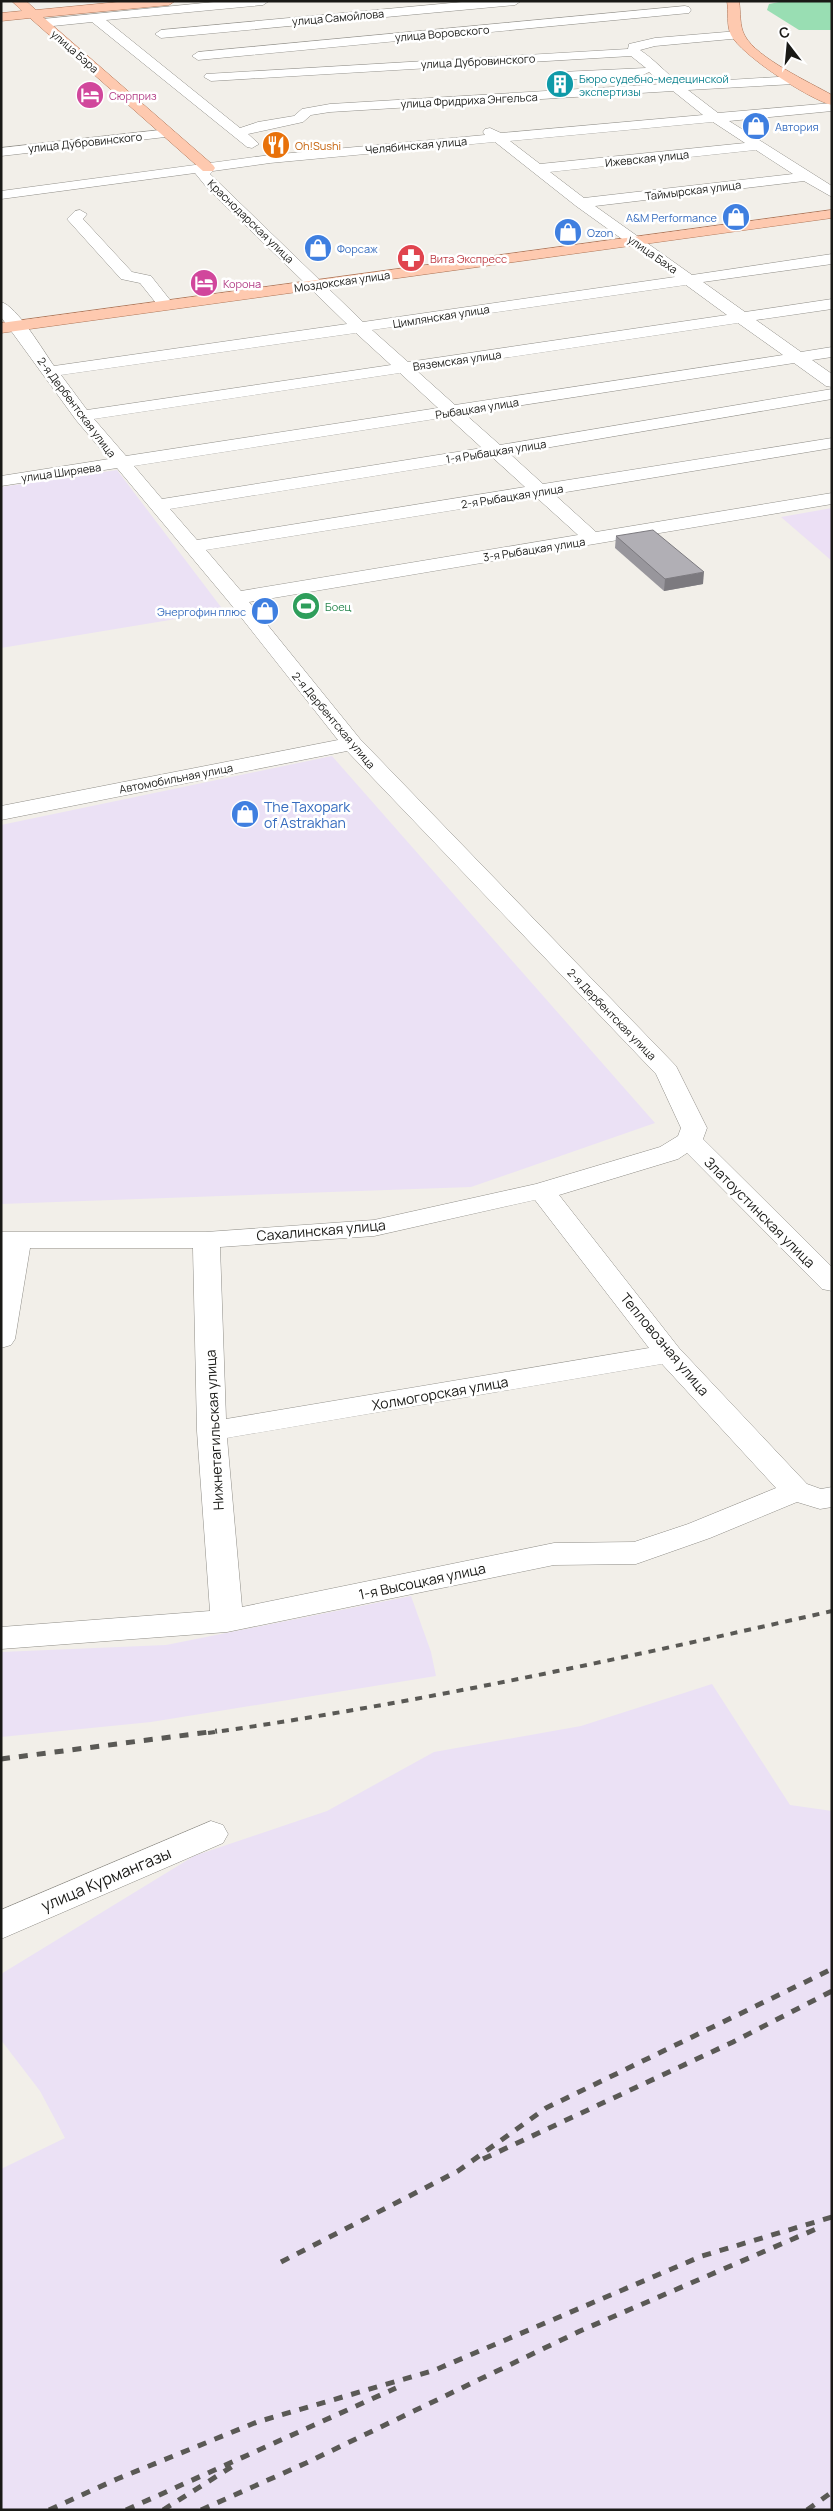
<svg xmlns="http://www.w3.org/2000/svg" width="833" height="2511" font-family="Manrope,sans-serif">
<rect width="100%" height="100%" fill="#f2efe9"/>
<!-- industrial -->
<path fill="#ebe1f5" d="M117 470 224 611 1 648V487Z
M332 756 655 1123 471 1187 1 1204V825Z
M411 1596 431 1652 436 1676 151 1722 1 1737V1652L166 1645Z
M712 1684 790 1805 832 1811V2510H1V2169L65 2138 40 2091 1 2040V1974L194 1856 327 1811 434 1752 581 1726Z"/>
<!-- education -->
<path fill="#ece0f5" d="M832 508V561L781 517Z"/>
<!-- green -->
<path fill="#99deb3" d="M784 1H832V30H799L767 10 769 4Z"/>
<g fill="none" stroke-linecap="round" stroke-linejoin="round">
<defs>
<path id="minor" d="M224 1H269L263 5 106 20 240 128 258 122 294 116 302 109 330 104 663 84 649 72 643 75 561 80 554 76 561 72 646 68 631 56 211 81 204 77 206 74 628 49 629 44 655 38 738 31 742 32 744 35 742 38 655 46 640 50C655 60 665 72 679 83L794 76 801 80 794 84 688 90 718 113 832 103V111L729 121 832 186V197L804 181 595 206 692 275 832 254V264L703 282 745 312 832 299V309L756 320 801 352 832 347V357L812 360 832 374V387L826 386 794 363 465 414 500 445 832 389V399L510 454 543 484 832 438V448L554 494 596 532 832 493V504L249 602 360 739 676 1066 707 1128 703 1139 832 1267V1291L822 1289 687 1153 678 1159 559 1195 679 1348 807 1484 821 1489 832 1487V1507L820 1509 797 1502 710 1538 636 1564 554 1565 227 1632 1 1649V1627L210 1611 197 1431 193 1248H30L15 1339 11 1345 1 1348V1232H206L374 1220 536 1184 660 1147 678 1136 681 1128 656 1074 347 751 1 820V806L338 740 229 602 117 468 1 486V476L109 459 76 420 1 317V302C17 306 44 352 54 366L347 324 208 189 195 173 1 199V191L270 155 485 135 483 132 485 129 490 128 501 133 703 115 673 91 330 112 311 115 303 122 248 134 259 144 252 148 247 147 92 22 43 27 37 23 43 19ZM713 122 745 143 540 164 510 141ZM495 142 576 206 675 277 363 322 210 174 213 171 270 163ZM756 150 793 174 584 198 550 172ZM686 285 727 315 408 362 372 330ZM738 323 783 355 455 405 417 371ZM356 333 391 365 87 410 61 375ZM400 373 438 408 126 456 94 419ZM448 417 482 448 162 499 134 466ZM492 457 525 487 197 540 170 509ZM536 497 578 535 241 591 206 550ZM535 1200 649 1348 226 1419 220 1247 374 1236ZM662 1364 776 1488 688 1524 634 1542 554 1543 242 1607 227 1438Z
M473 1H521L515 5 161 38 155 34 161 30Z
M685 6 689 7 691 10 689 13 198 60 192 56 198 52Z
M169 129 176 133 174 136 1 156V148Z
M80 210 87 214 83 219 132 272 151 276 174 305 172 308H160L140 283 121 279 67 219 75 211Z
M211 1821 223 1825 228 1834 223 1843 1 1939V1910Z"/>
<path id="major" d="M12 1H26L36 10 128 1H175L169 5 43 17 213 165 215 168 213 171H203L30 18 1 21V13L22 11Z
M727 1H739C741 12 739 26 745 36 757 58 809 82 832 95V105C810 100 741 55 731 35 726 25 729 12 727 1Z
M832 210V218L1 333V323Z"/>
</defs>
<!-- minor casing -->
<use href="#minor" stroke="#908e88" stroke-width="1"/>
<!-- major casing -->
<use href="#major" stroke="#ad7456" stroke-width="1"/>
<!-- minor -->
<use href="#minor" fill="#fff" fill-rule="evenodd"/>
<!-- major -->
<use href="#major" fill="#fec9af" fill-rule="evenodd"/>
<!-- rail-far1 -->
<path stroke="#5a5955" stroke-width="4" stroke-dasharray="7 7" stroke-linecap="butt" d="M208 1733C419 1703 625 1658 832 1611"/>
<!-- rail -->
<path stroke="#5a5955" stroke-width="5" stroke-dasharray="9 9" stroke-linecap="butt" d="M1 1759 217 1731
M483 2159 733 2042 832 1991
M281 2262 458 2171 546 2108 832 1969
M49 2510 117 2479 257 2422 435 2370 702 2256 832 2217
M126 2510 396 2388
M163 2510 233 2466
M201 2510 306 2463 580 2331 823 2226
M807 2510 832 2492"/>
</g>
<!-- wall -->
<path fill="#98969c" d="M616 536 703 584 664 591 615 548Z"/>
<!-- shaded-wall -->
<path fill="#7c7a7f" d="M704 572 703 584 664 591 665 579Z"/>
<!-- building -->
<path fill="#b1afb5" stroke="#7c7a7f" d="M653 530 704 572 665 579 616 536Z"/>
<!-- icons -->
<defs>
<symbol id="building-disc" viewBox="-11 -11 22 22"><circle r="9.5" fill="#0f9aa8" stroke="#fff"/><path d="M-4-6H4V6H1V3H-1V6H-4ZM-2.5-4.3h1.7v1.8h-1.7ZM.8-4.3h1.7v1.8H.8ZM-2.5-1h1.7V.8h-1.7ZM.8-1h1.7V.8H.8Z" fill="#fff"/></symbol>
<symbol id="hotel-disc" viewBox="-11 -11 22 22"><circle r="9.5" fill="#d1479c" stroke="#fff"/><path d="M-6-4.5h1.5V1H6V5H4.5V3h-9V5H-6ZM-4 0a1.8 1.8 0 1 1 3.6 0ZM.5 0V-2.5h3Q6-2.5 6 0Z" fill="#fff"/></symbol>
<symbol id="shop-disc" viewBox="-11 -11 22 22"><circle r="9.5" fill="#3f7fe0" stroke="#fff"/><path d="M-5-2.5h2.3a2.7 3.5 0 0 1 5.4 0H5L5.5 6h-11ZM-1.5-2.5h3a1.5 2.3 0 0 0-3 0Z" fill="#fff"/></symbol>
<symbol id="restaurant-disc" viewBox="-11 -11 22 22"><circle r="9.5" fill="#e8710a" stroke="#fff"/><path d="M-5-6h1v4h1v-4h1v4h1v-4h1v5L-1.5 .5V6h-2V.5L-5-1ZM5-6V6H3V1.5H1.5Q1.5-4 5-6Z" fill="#fff"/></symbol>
<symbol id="pharmacy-disc" viewBox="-11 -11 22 22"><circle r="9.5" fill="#e0444e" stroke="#fff"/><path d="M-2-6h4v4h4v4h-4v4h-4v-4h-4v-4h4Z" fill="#fff"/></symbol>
<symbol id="stadium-disc" viewBox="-11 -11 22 22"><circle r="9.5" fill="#2e9e5b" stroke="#fff"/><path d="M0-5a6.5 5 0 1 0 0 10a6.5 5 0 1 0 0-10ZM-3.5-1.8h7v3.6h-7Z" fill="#fff"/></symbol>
</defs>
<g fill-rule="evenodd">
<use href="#building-disc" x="544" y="68" width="32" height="32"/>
<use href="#hotel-disc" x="74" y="79" width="32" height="32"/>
<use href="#shop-disc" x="740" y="110" width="32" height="32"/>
<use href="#restaurant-disc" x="260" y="129" width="32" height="32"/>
<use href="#shop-disc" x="720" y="201" width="32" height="32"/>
<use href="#shop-disc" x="552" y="216" width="32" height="32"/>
<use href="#shop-disc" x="302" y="232" width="32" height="32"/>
<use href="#pharmacy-disc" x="395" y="242" width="32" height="32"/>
<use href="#hotel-disc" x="188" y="267" width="32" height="32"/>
<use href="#stadium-disc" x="290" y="590" width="32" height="32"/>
<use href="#shop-disc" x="249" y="595" width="32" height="32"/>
<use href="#shop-disc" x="229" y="798" width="32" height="32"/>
</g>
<g text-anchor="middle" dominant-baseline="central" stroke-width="5" stroke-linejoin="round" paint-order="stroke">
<!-- far-street labels -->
<g font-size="11" fill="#191916" stroke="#fff">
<text transform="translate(338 17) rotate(-5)">улица Самойлова</text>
<text transform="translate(442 33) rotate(-5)">улица Воровского</text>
<text transform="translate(75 51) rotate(41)">улица Бэра</text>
<text transform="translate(478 61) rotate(-3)">улица Дубровинского</text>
<text transform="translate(469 100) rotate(-3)">улица Фридриха Энгельса</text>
<text transform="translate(85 142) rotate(-6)">улица Дубровинского</text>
<text transform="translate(416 145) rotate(-5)">Челябинская улица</text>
<text transform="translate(647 158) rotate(-6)">Ижевская улица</text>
<text transform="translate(693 190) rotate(-7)">Таймырская улица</text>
<text transform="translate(251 221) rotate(44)">Краснодарская улица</text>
<text transform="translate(653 254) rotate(35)">улица Баха</text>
<text transform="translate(342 281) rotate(-8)">Моздокская улица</text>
<text transform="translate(441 316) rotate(-9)">Цимлянская улица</text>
<text transform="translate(457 360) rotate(-8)">Вяземская улица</text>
<text transform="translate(77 407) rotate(53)">2-я Дербентская улица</text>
<text transform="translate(477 408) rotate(-9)">Рыбацкая улица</text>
<text transform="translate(496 451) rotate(-9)">1-я Рыбацкая улица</text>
<text transform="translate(61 472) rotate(-8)">улица Ширяева</text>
<text transform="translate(512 496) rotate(-9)">2-я Рыбацкая улица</text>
<text transform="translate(534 549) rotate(-9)">3-я Рыбацкая улица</text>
<text transform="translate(334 720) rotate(50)">2-я Дербентская улица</text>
<text transform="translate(176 778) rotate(-11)">Автомобильная улица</text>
<text transform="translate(612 1014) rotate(46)">2-я Дербентская улица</text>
</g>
<!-- far-culture labels -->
<g font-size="11" fill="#0d838f" stroke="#fff" text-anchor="start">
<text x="579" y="78">Бюро судебно-медецинской<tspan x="579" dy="13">экспертизы</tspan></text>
</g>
<!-- far-hotel labels -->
<g font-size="11" fill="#b23c85" stroke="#fff" text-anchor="start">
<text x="109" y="95">Сюрприз</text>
<text x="223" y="283">Корона</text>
</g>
<!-- far-shop labels -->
<g font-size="11" fill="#366cbe" stroke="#fff" text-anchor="start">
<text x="775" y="126">Автория</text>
<text x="717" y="217" text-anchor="end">A&amp;M Performance</text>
<text x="587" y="232">Ozon</text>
<text x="337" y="248">Форсаж</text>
<text x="246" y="611" text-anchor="end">Энергофин плюс</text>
</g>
<!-- far-food labels -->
<g font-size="11" fill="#c56008" stroke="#fff" text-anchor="start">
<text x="295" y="145">Oh!Sushi</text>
</g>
<!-- far-health labels -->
<g font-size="11" fill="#be3a42" stroke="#fff" text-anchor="start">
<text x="430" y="258">Вита Экспресс</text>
</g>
<!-- far-leisure labels -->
<g font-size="11" fill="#27864d" stroke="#fff" text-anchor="start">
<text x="325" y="606">Боец</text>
</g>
<!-- shop labels -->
<g font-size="14" fill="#366cbe" stroke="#fff" text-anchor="start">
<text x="264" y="806">The Taxopark<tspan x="264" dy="16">of Astrakhan</tspan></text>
</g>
<!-- street labels -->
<g font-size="14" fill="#191916" stroke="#fff">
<text transform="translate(760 1212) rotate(45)">Златоустинская улица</text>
<text transform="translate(321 1230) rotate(-5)">Сахалинская улица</text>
<text transform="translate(665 1344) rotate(50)">Тепловозная улица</text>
<text transform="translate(440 1393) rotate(-10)">Холмогорская улица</text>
<text transform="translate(214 1430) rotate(-93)">Нижнетагильская улица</text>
<text transform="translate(422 1581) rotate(-12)">1-я Высоцкая улица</text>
</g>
<!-- near-street labels -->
<g font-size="16" fill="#191916" stroke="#fff">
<text transform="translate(106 1879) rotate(-23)">улица Курмангазы</text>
</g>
</g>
<!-- border -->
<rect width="833" height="2511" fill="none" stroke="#191916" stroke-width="5"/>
<!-- north arrow -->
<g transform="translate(788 45) rotate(344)" stroke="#ffffff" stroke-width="4" paint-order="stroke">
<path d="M0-4L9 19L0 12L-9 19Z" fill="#191916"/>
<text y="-8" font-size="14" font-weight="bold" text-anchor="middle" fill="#191916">С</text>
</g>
</svg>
